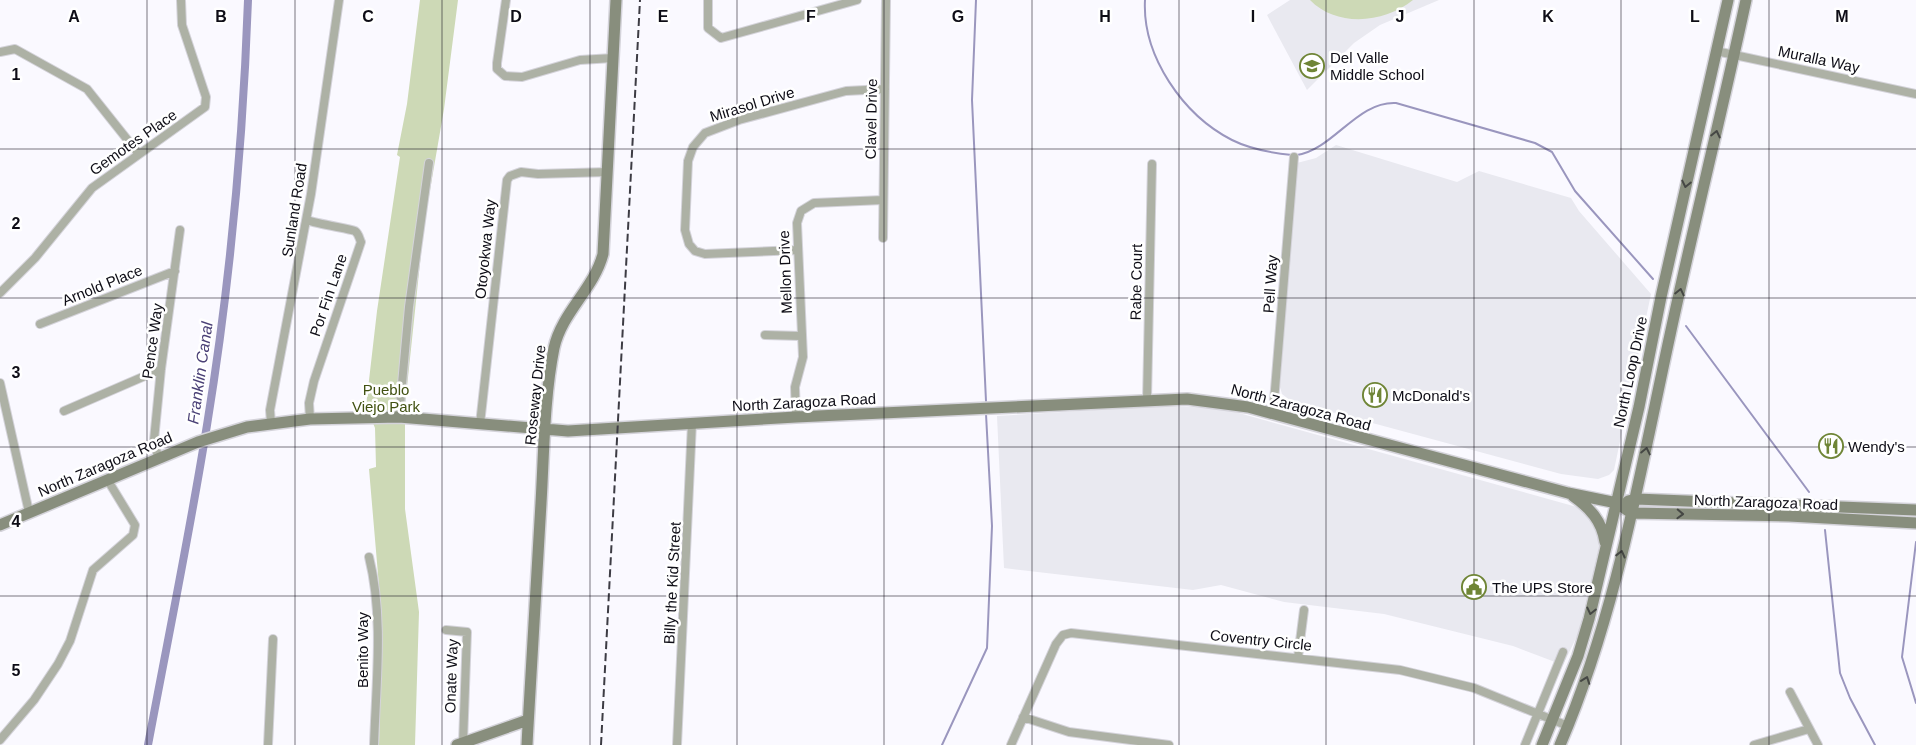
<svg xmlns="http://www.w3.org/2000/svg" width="1916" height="745" font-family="Arial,sans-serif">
<rect width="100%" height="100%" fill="#faf9ff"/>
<!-- built -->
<path fill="#e9e9f0" d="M1290 0H1439L1380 25 1354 43 1307 90 1267 15Z
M1336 145 1457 182 1479 171 1571 198 1579 211 1651 294 1614 470 1609 475 1598 479 1561 474 1291 401 1282 394 1280 387 1297 163 1316 158Z
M1162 406 1221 408 1584 509 1597 524 1600 543 1578 634 1563 665 1513 646 1384 614 1284 602 1221 585 1193 590 1004 568 997 416Z"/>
<!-- green -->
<path fill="#cdd9b6" d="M420 0H458L444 109 424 225 405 406V509L419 612 415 745H379L382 621 369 469 376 467 375 428 366 406 377 311 400 157 397 155 407 104Z
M1310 0H1413C1385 23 1337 28 1310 0Z"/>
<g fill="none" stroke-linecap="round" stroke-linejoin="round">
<!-- stream -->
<path stroke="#9a96be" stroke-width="2" d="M976 0 972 100 986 401
M1145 0C1142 56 1183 115 1232 140 1250 149 1272 153 1292 155
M1297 155C1334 149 1357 101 1396 103L1535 143 1552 152 1575 191 1653 279
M1686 326 1809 492
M1825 530 1840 673 1850 698 1875 745
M1916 542 1902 657 1916 703
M942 745 987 648 992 526 986 414"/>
<!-- canal -->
<path stroke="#9a96be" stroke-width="8" d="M148 745C168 638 190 532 207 425 230 284 243 142 248 0"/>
<defs>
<path id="street" d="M506 0 497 63V69L505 76 522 77 580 60 613 58
M708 0V28L721 38 857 0
M1716 51 1916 94
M0 52 15 49 87 89 138 153
M307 220C317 224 351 229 355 231 359 234 359 238 361 242L314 381 309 403 310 419
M883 238 886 0
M797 250 705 254 695 251 689 244 685 230 688 161 693 147 705 133 739 120 846 91 885 89
M0 293 35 258 92 188 205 107 206 97 182 25 181 0
M40 324 175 271
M765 335 801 336
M0 383 29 512
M1147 400 1152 164
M64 411 161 369
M1273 414 1294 157
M399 417 409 307 429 163
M796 417 795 387 803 357 797 223 801 211 814 203 883 200
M271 423 270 410 311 194 339 0
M480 424 507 180 510 176 521 172 538 174 608 172
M158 457 154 440 161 369 180 230
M369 557C384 617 376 683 374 745
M446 630 467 632 463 743
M1298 657 1304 610
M1790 692 1818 745
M1023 717 1069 732 1169 745
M0 740 34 700 58 664 70 641 93 570 133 535 135 525 107 479
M268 745 273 639
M677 745 692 423
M1011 745 1056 644 1063 635 1071 633 1400 670 1474 688 1568 726
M1525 745 1563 652
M1754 745 1809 729"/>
<path id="secondary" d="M1573 496C1590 508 1602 521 1605 542
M1628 501 1636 499 1916 510
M0 525 198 442 247 427 310 419 399 417 568 431 796 417 1187 399 1248 407 1568 493 1617 503 1631 513 1789 516 1916 523
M457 745 528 720
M527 745C531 664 536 583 541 503 544 452 544 398 554 348 562 312 594 289 603 254L616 0
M1542 745 1578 656 1589 619 1639 407 1661 297 1728 0
M1560 745C1616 615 1640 473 1670 335 1694 223 1722 112 1746 0"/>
</defs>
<!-- street casing -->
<use href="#street" stroke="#d4d3da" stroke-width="10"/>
<!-- secondary casing -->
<use href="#secondary" stroke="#d4d3da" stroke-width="14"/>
<!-- street -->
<use href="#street" stroke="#adb1a5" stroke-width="8"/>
<!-- secondary -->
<use href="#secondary" stroke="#888e7d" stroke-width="11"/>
<!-- rail -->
<path stroke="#3d3c44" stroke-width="2" stroke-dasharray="8 4" stroke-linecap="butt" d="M601 745 640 0"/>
</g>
<!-- one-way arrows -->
<defs><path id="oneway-chevron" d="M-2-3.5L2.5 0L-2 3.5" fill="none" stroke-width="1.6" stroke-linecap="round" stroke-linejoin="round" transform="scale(1.25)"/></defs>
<g stroke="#454744">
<use href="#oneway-chevron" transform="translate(1716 134) rotate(-77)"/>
<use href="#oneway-chevron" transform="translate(1686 184) rotate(102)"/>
<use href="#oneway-chevron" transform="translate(1680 292) rotate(-77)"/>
<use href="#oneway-chevron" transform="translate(1646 451) rotate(-78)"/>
<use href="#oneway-chevron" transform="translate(1680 514) rotate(2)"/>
<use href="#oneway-chevron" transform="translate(1621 554) rotate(-76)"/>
<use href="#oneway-chevron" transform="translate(1591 611) rotate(103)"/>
<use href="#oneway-chevron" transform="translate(1586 680) rotate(-70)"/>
</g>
<!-- grid -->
<path fill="none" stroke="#0e0d16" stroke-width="1" stroke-opacity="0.55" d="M147 0V745M295 0V745M442 0V745M590 0V745M737 0V745M884 0V745M1032 0V745M1179 0V745M1326 0V745M1474 0V745M1621 0V745M1769 0V745M0 149H1916M0 298H1916M0 447H1916M0 596H1916"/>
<!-- icons -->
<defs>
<symbol id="school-ring" viewBox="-11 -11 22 22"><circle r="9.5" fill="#fff" stroke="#6f8536" stroke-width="1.5"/><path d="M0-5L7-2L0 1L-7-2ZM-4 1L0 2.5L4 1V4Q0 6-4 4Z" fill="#6f8536"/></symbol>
<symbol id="restaurant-ring" viewBox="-11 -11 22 22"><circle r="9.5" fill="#fff" stroke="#6f8536" stroke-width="1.5"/><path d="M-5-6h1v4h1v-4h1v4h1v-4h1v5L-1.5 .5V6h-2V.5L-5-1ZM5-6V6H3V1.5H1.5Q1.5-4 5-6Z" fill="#6f8536"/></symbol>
<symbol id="civic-ring" viewBox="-11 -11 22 22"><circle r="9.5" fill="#fff" stroke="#6f8536" stroke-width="1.5"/><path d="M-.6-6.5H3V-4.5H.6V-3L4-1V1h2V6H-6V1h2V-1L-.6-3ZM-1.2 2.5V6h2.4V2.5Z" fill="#6f8536"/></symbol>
</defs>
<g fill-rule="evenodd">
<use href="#school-ring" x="1298" y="52" width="28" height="28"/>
<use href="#restaurant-ring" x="1361" y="381" width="28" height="28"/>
<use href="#restaurant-ring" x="1817" y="432" width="28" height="28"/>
<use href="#civic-ring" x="1460" y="573" width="28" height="28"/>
</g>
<g text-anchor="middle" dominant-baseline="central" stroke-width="5" stroke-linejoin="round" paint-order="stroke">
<!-- poi labels -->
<g font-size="15" fill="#0e0d16" stroke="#fff" text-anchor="start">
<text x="1330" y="57">Del Valle<tspan x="1330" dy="17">Middle School</tspan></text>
<text x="1392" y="395">McDonald's</text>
<text x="1848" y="446">Wendy's</text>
<text x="1492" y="587">The UPS Store</text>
</g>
<!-- street labels -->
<g font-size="15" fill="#0e0d16" stroke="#fff">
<text transform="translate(1819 59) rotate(12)">Muralla Way</text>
<text transform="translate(752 104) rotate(-17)">Mirasol Drive</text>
<text transform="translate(871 119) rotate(-89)">Clavel Drive</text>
<text transform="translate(133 142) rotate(-35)">Gemotes Place</text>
<text transform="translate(294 210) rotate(-81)">Sunland Road</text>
<text transform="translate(485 249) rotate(-84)">Otoyokwa Way</text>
<text transform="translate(785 272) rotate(-92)">Mellon Drive</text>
<text transform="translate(1136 282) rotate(-89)">Rabe Court</text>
<text transform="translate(1270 284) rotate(-86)">Pell Way</text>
<text transform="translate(102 285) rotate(-22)">Arnold Place</text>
<text transform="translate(328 295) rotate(-71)">Por Fin Lane</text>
<text transform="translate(152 341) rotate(-82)">Pence Way</text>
<text transform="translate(1630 372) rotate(-78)">North Loop Drive</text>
<text transform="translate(535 395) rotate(-84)">Roseway Drive</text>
<text transform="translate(804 402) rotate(-3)">North Zaragoza Road</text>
<text transform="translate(1301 407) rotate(15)">North Zaragoza Road</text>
<text transform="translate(105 464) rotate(-23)">North Zaragoza Road</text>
<text transform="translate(1766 502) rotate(2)">North Zaragoza Road</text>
<text transform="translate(672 583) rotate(-87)">Billy the Kid Street</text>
<text transform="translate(1261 640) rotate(6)">Coventry Circle</text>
<text transform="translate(362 650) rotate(-90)">Benito Way</text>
<text transform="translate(451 676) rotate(-88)">Onate Way</text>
</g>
<!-- park labels -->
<g font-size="15" fill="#425212" stroke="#fff">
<text x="386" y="389">Pueblo<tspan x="386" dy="17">Viejo Park</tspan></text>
</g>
<!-- water labels -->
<g font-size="16" font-style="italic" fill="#4a4076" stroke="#fff">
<text transform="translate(200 373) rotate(-82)">Franklin Canal</text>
</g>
</g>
<g font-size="16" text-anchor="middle" font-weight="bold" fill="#0e0d16" stroke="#fff" stroke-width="5" stroke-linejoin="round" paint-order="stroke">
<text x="74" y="22">A</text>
<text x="221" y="22">B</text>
<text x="368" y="22">C</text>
<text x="516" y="22">D</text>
<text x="663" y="22">E</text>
<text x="811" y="22">F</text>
<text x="958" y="22">G</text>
<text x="1105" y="22">H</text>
<text x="1253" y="22">I</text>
<text x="1400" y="22">J</text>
<text x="1548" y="22">K</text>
<text x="1695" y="22">L</text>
<text x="1842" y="22">M</text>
<text x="16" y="80">1</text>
<text x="16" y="229">2</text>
<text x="16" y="378">3</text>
<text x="16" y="527">4</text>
<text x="16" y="676">5</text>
</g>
</svg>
